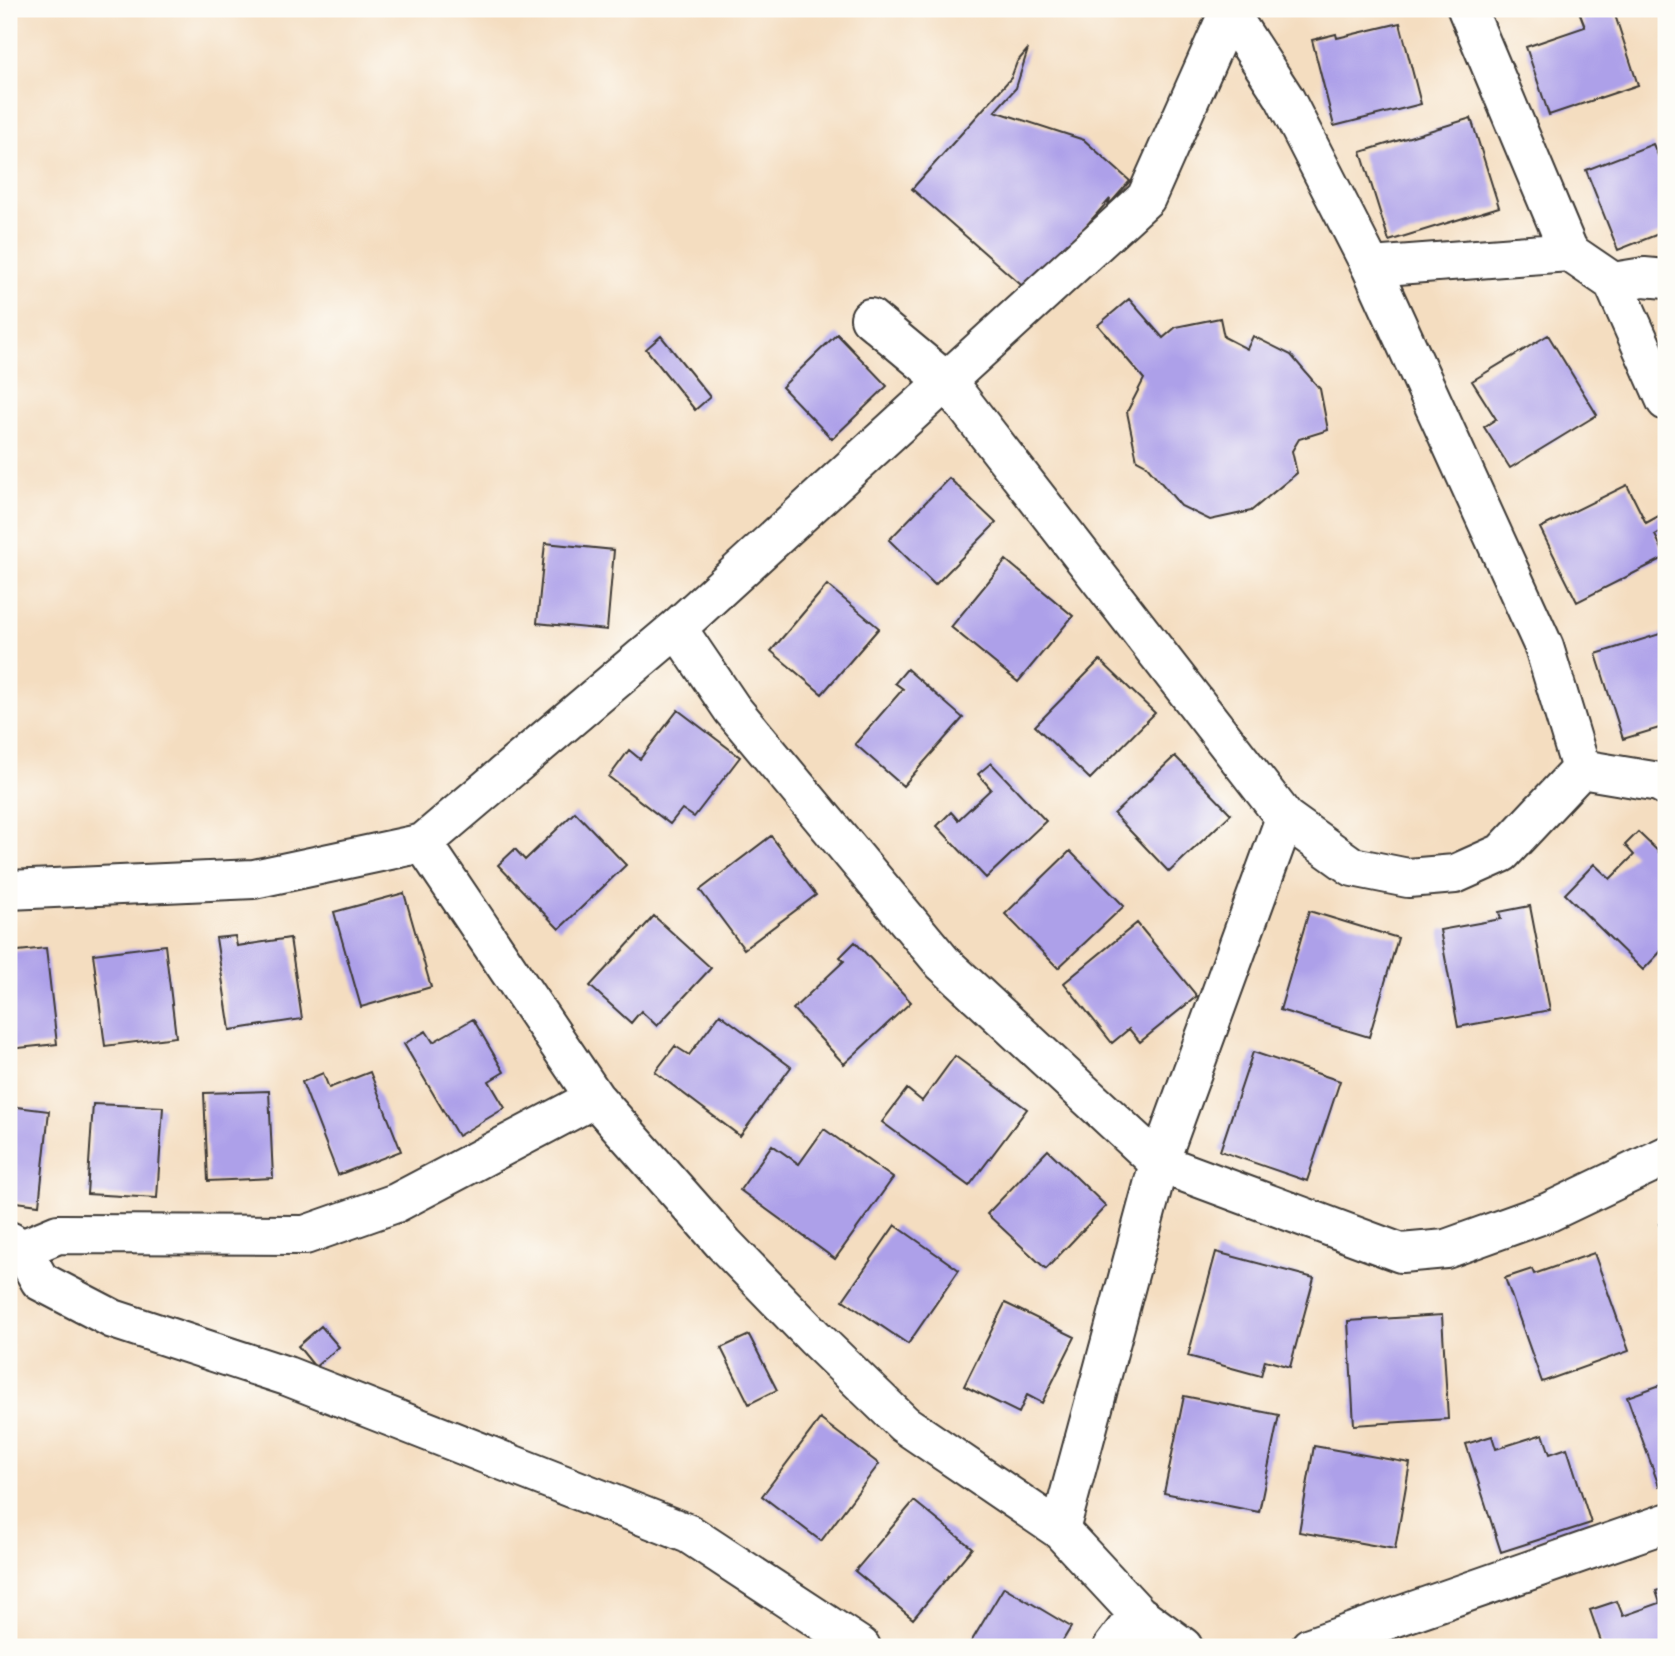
<svg xmlns="http://www.w3.org/2000/svg" width="1675" height="1656" font-family="Itim,sans-serif">
<rect width="100%" height="100%" fill="#fdfcf7"/>
<filter id="ink" filterUnits="userSpaceOnUse"><feTurbulence type="fractalNoise" baseFrequency=".0143" numOctaves="2"/><feDisplacementMap in="SourceGraphic" scale="14" xChannelSelector="R" yChannelSelector="G"/><feConvolveMatrix kernelMatrix="1 2 1 2 8 2 1 2 1" color-interpolation-filters="sRGB"/></filter>
<filter id="wash" filterUnits="userSpaceOnUse"><feTurbulence type="fractalNoise" baseFrequency=".00686" numOctaves="4" result="noise"/><feDisplacementMap in="SourceGraphic" scale="28" xChannelSelector="R" yChannelSelector="G"/><feGaussianBlur stdDeviation="1.57" result="paint"/><feColorMatrix in="noise" values="0 0 0 0 0 0 0 0 0 0 0 0 0 0 0 0 0 1.4 0 .05"/><feComposite in="paint" operator="in"/></filter>
<g filter="url(#wash)">
<rect width="100%" height="100%" fill="#f4ddc0"/>
<g id="blocks">
<!-- building -->
<path fill="#ada0e9" d="M1597 9H1613L1638 85 1549 115 1526 47 1585 27 1580 14Z
M1400 23 1421 104 1334 126 1312 40 1336 34 1337 38Z
M1028 49 1016 88 995 111 1084 140 1130 181 1108 206 1110 199 1028 291 912 189 1011 78 1017 62Z
M1471 118 1499 207 1389 241 1361 152Z
M1653 144 1660 160 1666 157V231L1618 250 1586 170Z
M1129 299 1163 338 1176 327 1220 318 1224 337 1247 349 1253 336 1291 355 1320 389 1328 430 1299 439 1292 451 1297 473 1251 511 1210 520 1181 506 1146 465 1137 460 1127 412 1144 379 1098 325Z
M837 334 887 386 832 439 782 387Z
M1548 335 1597 415 1510 468 1484 427 1496 419 1472 381Z
M661 336 710 397 695 410 646 349Z
M949 478 996 523 935 585 889 540Z
M1627 485 1646 523 1666 512V529L1655 535 1666 557 1577 602 1540 528Z
M545 543 614 550 607 630 537 623Z
M1006 560 1073 616 1018 682 951 627Z
M827 585 879 628 822 694 771 651Z
M1666 632V726L1623 739 1596 654Z
M1100 660 1155 713 1090 779 1035 726Z
M907 669 963 718 903 786 855 744 903 689 895 683Z
M678 710 740 757 694 817 682 809 670 824 609 777 629 750 640 759Z
M1175 756 1231 814 1169 872 1114 814Z
M991 763 1046 821 986 878 937 826 951 812 958 820 991 789 978 774Z
M575 812 626 865 559 929 498 865 515 849 525 860Z
M1638 832 1666 859V946L1643 970 1565 894 1594 864 1610 879 1634 855 1625 845Z
M771 836 816 895 744 949 700 890Z
M1070 851 1124 906 1058 968 1005 914Z
M404 893 431 987 361 1007 334 912Z
M1530 906 1550 1010 1458 1027 1440 930 1501 919 1499 912Z
M1309 911 1398 938 1369 1037 1280 1010Z
M654 916 711 968 657 1026 641 1011 631 1023 590 986Z
M1137 923 1197 996 1140 1042 1129 1029 1112 1043 1064 983Z
M235 936 237 946 290 938 302 1019 230 1030 216 938Z
M855 942 911 1002 844 1064 793 1009 844 961 840 957Z
M165 945 176 1037 105 1046 93 954Z
M46 948 57 1044 9 1049V952Z
M720 1014 791 1067 740 1136 655 1072 675 1046 689 1055Z
M473 1019 504 1072 489 1081 505 1108 458 1136 404 1044 426 1031 433 1042Z
M1253 1052 1340 1081 1307 1181 1220 1151Z
M955 1056 1027 1109 969 1186 882 1122 907 1089 922 1101Z
M370 1072 401 1151 338 1175 302 1082 323 1073 329 1088Z
M269 1091 273 1178 208 1181 204 1093Z
M93 1104 163 1107 157 1198 87 1194Z
M9 1106 49 1111 39 1205 9 1201Z
M824 1129 893 1178 835 1259 740 1190 772 1145 799 1164Z
M1048 1150 1106 1206 1046 1269 987 1214Z
M1666 1221V1240L1659 1224Z
M895 1225 959 1270 908 1344 843 1300Z
M1216 1252 1314 1278 1290 1367 1265 1360 1261 1376 1188 1356Z
M1594 1253 1629 1351 1542 1382 1505 1278 1532 1269 1534 1274Z
M1005 1303 1075 1337 1042 1403 1027 1395 1019 1413 964 1386Z
M1442 1315 1448 1419 1354 1425 1348 1321Z
M321 1326 339 1347 315 1367 298 1346Z
M749 1335 777 1390 749 1404 721 1348Z
M1666 1383V1483L1659 1486 1627 1397Z
M1184 1396 1279 1415 1259 1512 1164 1493Z
M820 1419 879 1464 821 1541 762 1496Z
M1543 1434 1550 1454 1567 1448 1591 1523 1501 1552 1466 1444 1492 1436 1496 1449Z
M1314 1446 1410 1463 1395 1549 1299 1532Z
M914 1501 972 1548 913 1619 855 1571Z
M1004 1587 1071 1627 1059 1647H968Z
M1666 1588V1647H1603L1590 1610 1617 1601 1623 1616 1660 1603 1656 1591Z"/>
</g>
</g>
<g filter="url(#ink)">
<use href="#blocks" fill-opacity="0" stroke="#3c3935" stroke-width="2"/>
<g fill="none" stroke-linecap="round" stroke-linejoin="round">
<defs>
<path id="street" d="M1467 9 1569 252 1613 282 1666 401
M1230 14 1284 97 1371 267 1544 647 1581 769 1659 782 1666 786
M1371 267 1569 252
M1613 282 1644 277 1666 279
M870 318 948 383 1285 818 1353 867 1408 878 1455 874 1502 853 1581 769
M677 628 1146 198 1230 9
M423 843 595 1098 724 1244 815 1338 904 1424 1060 1530 1138 1614 1183 1647
M9 890 254 879 423 843 677 628 732 709 943 963 1159 1163 1401 1253 1446 1249 1549 1212 1666 1156
M9 1241 22 1249 40 1281 113 1319 287 1376 689 1534 861 1647
M22 1249 58 1234 305 1235 396 1203 595 1098
M1060 1530 1159 1163 1285 818
M1113 1647 1138 1614
M1310 1647 1666 1523"/>
</defs>
<!-- street casing -->
<use href="#street" stroke="#3c3935" stroke-width="42"/>
<!-- street -->
<use href="#street" stroke="#fff" stroke-width="38"/>
</g>
</g>
<!-- margin -->
<rect width="1675" height="1656" fill="none" stroke="#fdfcf7" stroke-width="35"/>
</svg>
